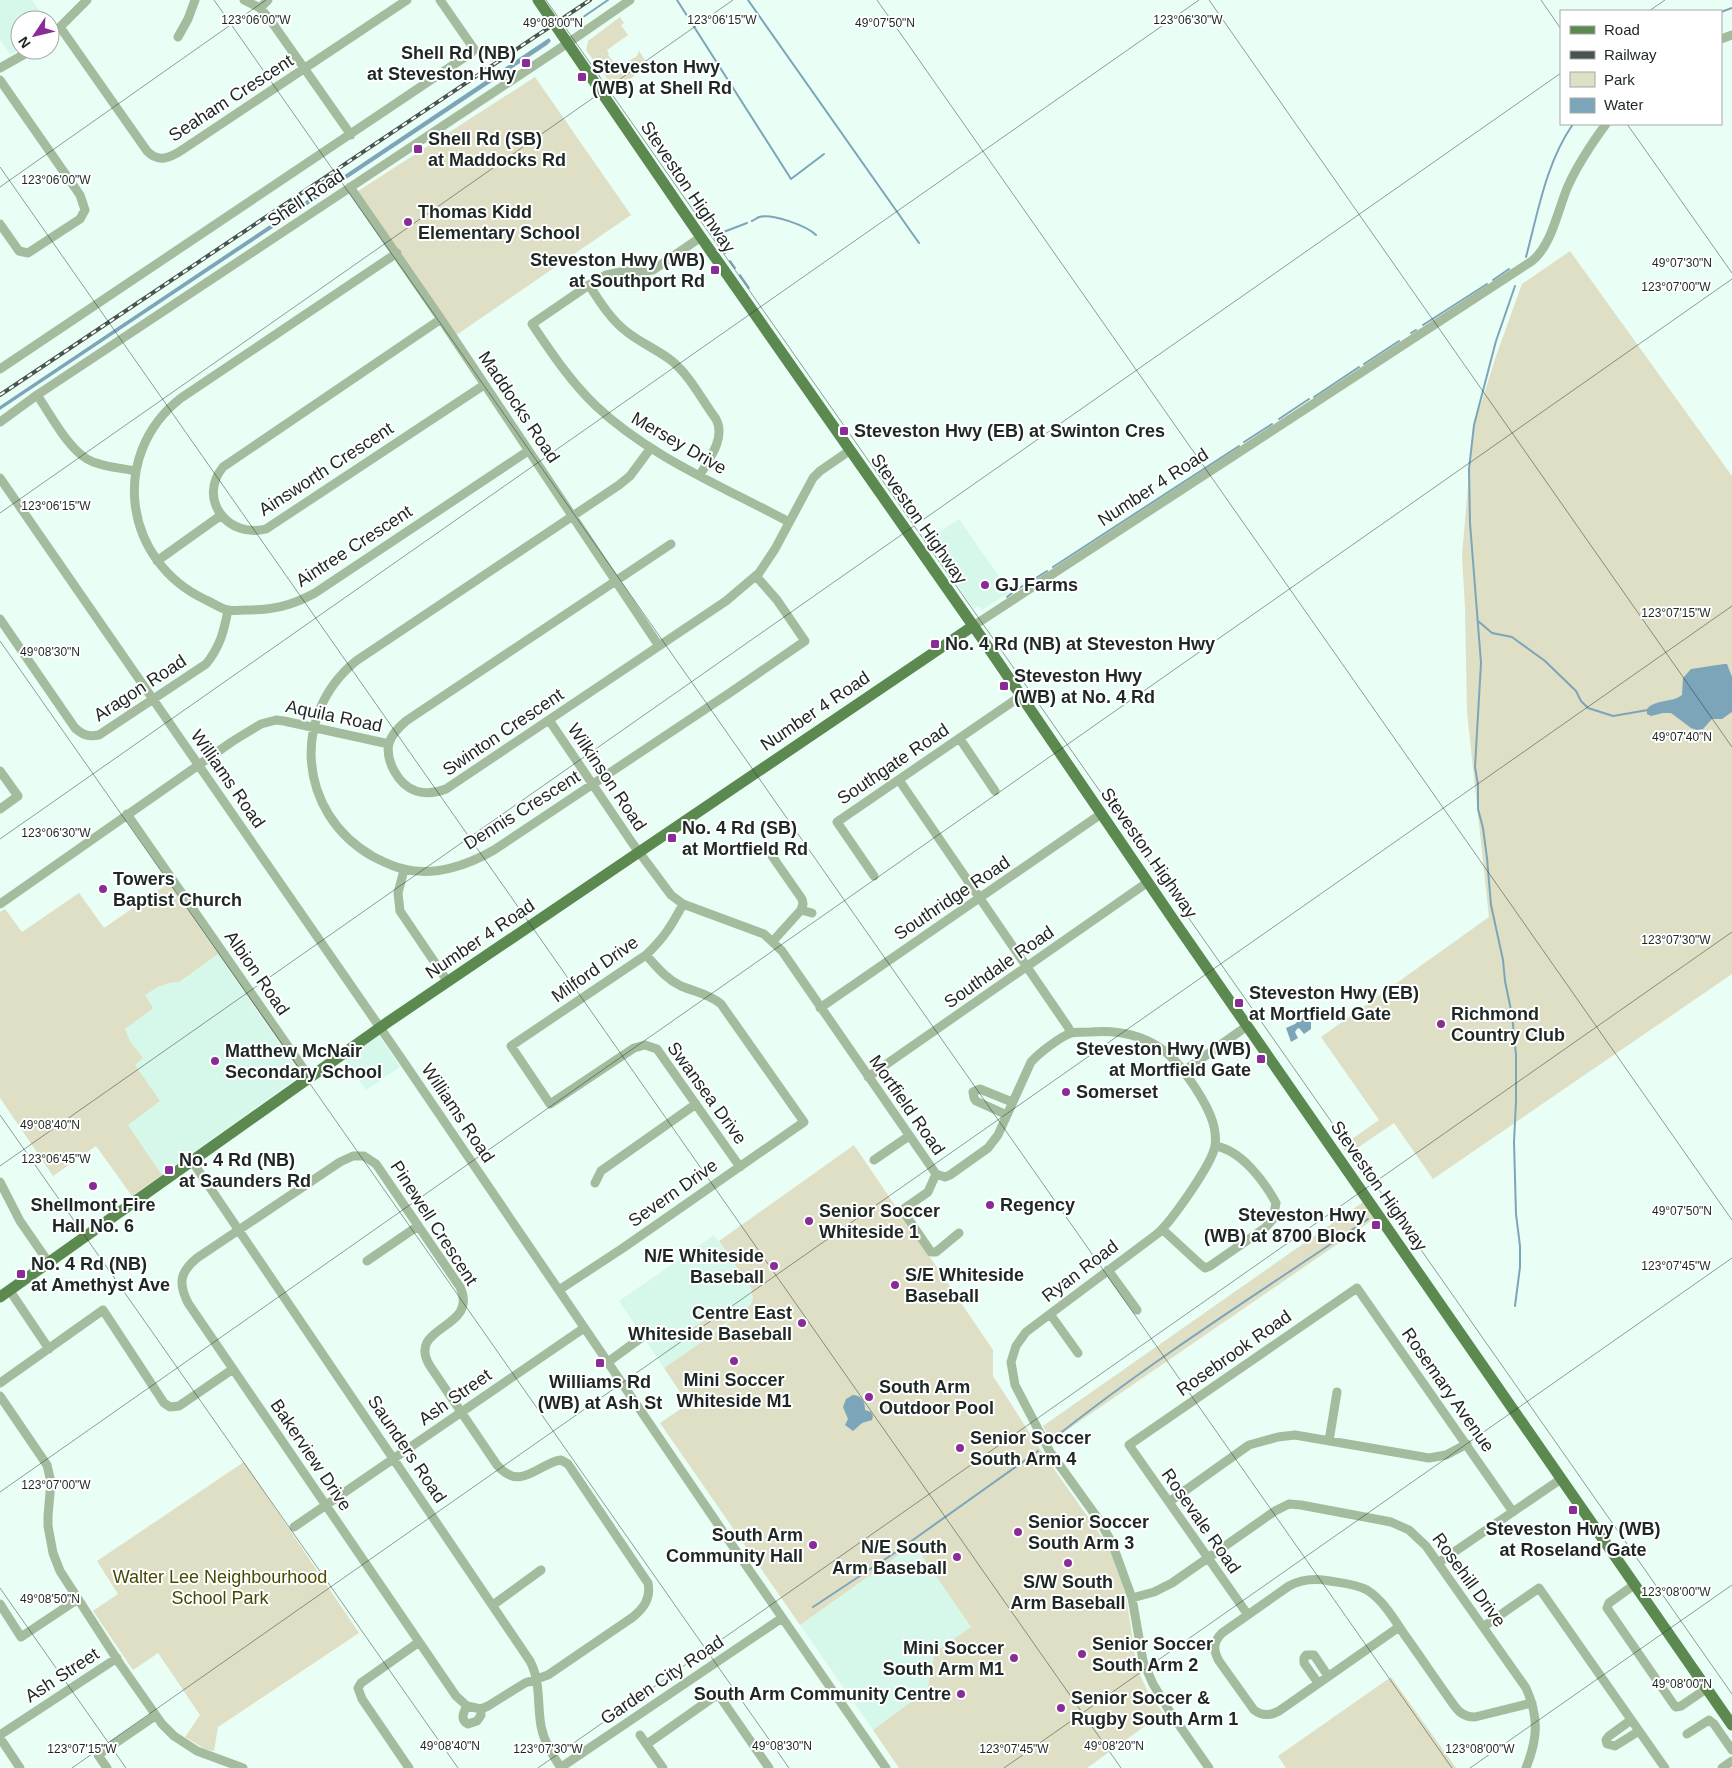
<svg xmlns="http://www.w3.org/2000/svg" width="1732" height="1768" font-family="Helvetica,sans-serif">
<rect width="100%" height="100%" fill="#e9fef5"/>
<!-- built -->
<path fill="#d5f8ea" d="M0 0H32L46 20H20V48L11 55 0 40Z
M959 519 1010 592 982 610 979 606 974 609 926 541Z
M218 954 301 1075 162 1175 128 1125 135 1065 142 1058 130 1041 125 1029 152 1008 144 995 158 987 169 983 179 982Z
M377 1033 400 1067 366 1090 343 1056Z
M714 1235 751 1288 753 1299 751 1304 736 1318 664 1368 619 1301Z
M914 1544 971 1627 935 1652 927 1690 873 1730 800 1625Z"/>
<!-- green -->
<path fill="#dedfc4" d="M620 17 624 23 621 25 628 35 607 50 609 54 608 55 618 68 637 56 639 51 649 66 621 85 617 79 615 80 613 78 609 81 586 50 588 41Z
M535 77 631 215 452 338 352 195Z
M1570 251 1732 476V974L1433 1179 1394 1123 1347 1155 1342 1146 1379 1120 1321 1037 1489 917 1467 712 1465 608 1462 555 1473 429 1496 356 1522 284Z
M169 883 218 954 179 982 169 983 158 987 145 995 153 1008 125 1029 130 1041 143 1058 135 1065 160 1101 128 1125 162 1175 132 1196 96 1146 53 1176 0 1098V912L5 909 22 932 79 893 104 928Z
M854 1145 993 1350V1376L1042 1452 1109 1547 1126 1596 1137 1668 1147 1690 1163 1713 1087 1768H899L873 1730 927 1690 935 1652 971 1627 914 1544 800 1625 660 1423 688 1404 664 1368 736 1318 751 1304 753 1299 751 1288 719 1241Z
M1363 1202 1374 1219 1051 1441 1043 1426Z
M727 1306 734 1317 699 1340 691 1329Z
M244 1462 359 1633 218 1727 214 1751 205 1749 185 1737 200 1715 158 1653 133 1670 93 1611 118 1594 97 1561Z
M1391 1677 1456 1768H1286L1278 1756Z"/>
<!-- water -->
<path fill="#7ca5ba" d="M549 38 551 41 547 45 0 410V406Z
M1724 664H1727L1732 677V712L1722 719H1712L1703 729 1697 730 1691 728 1671 713H1663L1651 716 1647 714V709C1655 699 1672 703 1682 695L1683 678 1691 669Z
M1304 1016 1311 1022V1029L1304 1034 1299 1028 1297 1029 1295 1032 1298 1038 1291 1042 1286 1028 1295 1024Z
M853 1395C862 1396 865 1401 865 1410L871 1412 873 1416 872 1420 862 1423 853 1431 845 1425 848 1419 843 1407 846 1399Z"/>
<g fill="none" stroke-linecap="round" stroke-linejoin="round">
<!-- stream -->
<path stroke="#7ca5ba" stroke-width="2" d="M677 0 791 179 824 154
M748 0 919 243
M1721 12 1732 8
M576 22 608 0
M752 221C754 220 757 218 759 217 772 213 807 226 816 235
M711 232 725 253
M713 236 747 223
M1526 257C1538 212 1546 163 1573 124
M730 261 735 268
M740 275 749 288
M1493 280 1509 269
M1423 325 1487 284
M1411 333 1416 330
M1364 364 1399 341
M1314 397 1359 367
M1279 419 1309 399
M1244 442 1272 424
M1053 567 1239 446
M1036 578 1047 571
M1018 589 1029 582
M1007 597 1012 593
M1478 621 1492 633 1512 637 1545 661 1576 691 1581 701 1588 708 1613 716 1648 710
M1515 1306 1520 1267V1246L1516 1214 1514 1142 1516 1101V1055L1512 1015 1505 981 1503 960 1491 905 1487 858 1483 828 1478 809V785L1475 767 1481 663 1470 523 1469 469 1474 425 1496 341 1515 286
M1053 1439C1153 1359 1262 1291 1368 1219
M813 1607 896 1552 1038 1451"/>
<!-- minor -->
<path stroke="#a4bc9d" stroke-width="9" d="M244 0 260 8 271 21 351 135
M260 8 268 0
M60 27 147 151C158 163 170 158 182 150L407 0
M50 37 87 0
M178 37 188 19 195 0
M1721 39 1732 35
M0 68 32 50
M0 80 80 195 85 210 80 219 28 253 19 251 0 224
M350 187 441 319 659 646
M701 237 653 270 639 272 625 271 606 275 589 285 532 324C551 352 570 381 595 405 648 456 724 487 789 522
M397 253 181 398C108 455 124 562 206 600 213 603 220 608 227 610 233 611 240 610 246 610 273 610 291 606 315 593L528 451
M589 285C600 302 611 320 627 332 641 343 658 350 672 361 690 376 702 400 716 419 726 438 709 459 700 475
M441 319 223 467C197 499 228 539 266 529L484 385
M0 369 471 53 474 49 472 46 440 0
M37 395C51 415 67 447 87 459 101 467 121 468 136 471
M0 422 37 395 568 43 630 0
M650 449 630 476 619 485 356 661C290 715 298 813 372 856 382 861 393 867 404 869 434 877 468 865 494 850L731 692 805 641 777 600 756 576
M0 478 399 1055 732 1545 886 1768
M671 544 406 721C399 727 392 734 389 743 385 760 398 785 416 791 426 794 436 793 446 789L726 601 759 573 775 549 813 478 820 471 849 451
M157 561 220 516
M0 619 75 728C83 735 88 737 99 735L206 664C220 647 224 631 228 610
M973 626 1532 261C1552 245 1558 209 1568 186 1578 164 1592 143 1606 124
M549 720 633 844 671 895 683 904 764 934 782 951 936 1174 945 1177 950 1175 988 1148 998 1135 1031 1062C1039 1053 1060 1037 1071 1033 1077 1032 1084 1032 1090 1032 1118 1030 1146 1035 1168 1054 1180 1064 1188 1077 1196 1089 1207 1106 1218 1126 1215 1146 1212 1164 1171 1222 1157 1234L1026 1332 1016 1346 1011 1362 1015 1385 1050 1452 1099 1520 1112 1543 1132 1598 1143 1661 1153 1684 1170 1712 1209 1768
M960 739 995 791
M0 771 18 796 0 809
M899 780 1068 1027 1071 1033
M127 814 310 1078
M772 856 802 899 803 904 801 910 773 941
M404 870 398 893 400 911 448 982
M874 876 837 822 1021 696
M0 904 233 741 261 724 276 720 284 721 389 744
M683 904C672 925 664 938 646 955L511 1046 550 1104 634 1048 645 1045 657 1049 740 1167
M801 910 812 913
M820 1008 1101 814
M1184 1071 1247 1026
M868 1077 1148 882
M1007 1115 976 1101 974 1098 973 1092 980 1089 1012 1102
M353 1156H364L376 1164 460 1287C480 1330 405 1325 430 1366L497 1465C519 1490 533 1469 556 1461L561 1460 568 1464 648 1583C651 1598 644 1608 633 1617L548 1675 525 1683 488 1706 481 1709 467 1706 456 1696 188 1303C178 1283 180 1272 197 1258L340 1162Z
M874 1160 909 1136
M192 1161 530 1661C541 1682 537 1703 541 1726 544 1742 552 1754 561 1768
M936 1174 928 1192 905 1208V1214L931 1252H936L959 1233
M0 1182 20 1221 49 1263
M595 1183 601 1171 696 1104
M1162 1229 1200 1264 1205 1268 1210 1266 1265 1228 1273 1219 1276 1203C1264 1181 1241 1150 1215 1146
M367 1261 418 1226
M1108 1270 1137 1310
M559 1290 623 1248 804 1122 721 1004C709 994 695 992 681 986 666 979 657 967 646 955
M10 1291 49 1349
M1050 1314 1078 1353
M608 1362 649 1332
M0 1383 103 1310 164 1403 170 1407 179 1406 233 1369
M0 1396 47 1465 51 1482 48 1516V1526L53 1553 60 1571 120 1664 162 1724 174 1736 197 1751 243 1768
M1329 1441 1337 1392
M1169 1502 1249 1445 1278 1437 1295 1435 1429 1458 1446 1455 1467 1444
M294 1527 584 1328
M1438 1563 1561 1479
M1634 1585 1609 1603 1607 1608 1674 1705 1676 1707 1681 1706 1706 1689
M1132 1598 1154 1592 1172 1583 1275 1511 1289 1504 1301 1505 1391 1522 1409 1530 1426 1546 1526 1688C1539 1717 1538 1738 1526 1768
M0 1604 21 1637 78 1599
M493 1605 541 1570
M1248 1615 1129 1445 1357 1288 1513 1512
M1399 1627 1279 1711C1270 1716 1262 1716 1254 1710L1219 1661C1213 1650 1213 1642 1222 1633L1289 1586C1302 1579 1315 1578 1330 1581 1342 1583 1356 1584 1367 1590 1383 1600 1394 1619 1404 1634 1420 1656 1435 1679 1451 1701 1457 1710 1462 1717 1475 1717L1532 1703
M1483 1627 1539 1588 1665 1768
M1318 1683 1304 1663V1658L1306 1655H1314L1328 1676
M467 1706C463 1713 460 1720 468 1724L477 1721 481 1715V1709
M1631 1720 1609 1736 1606 1740 1607 1744 1615 1746 1639 1731
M1687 1734 1709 1720 1714 1724 1732 1750
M0 1735 117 1658
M640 1735 663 1768
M0 1738 20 1768
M647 1744 718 1694 769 1768
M107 1768 98 1755 155 1716
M409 1768 362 1699 358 1688 361 1683 419 1642
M560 1768 782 1618
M1722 1768 1732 1761"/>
<!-- major -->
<path stroke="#5c8950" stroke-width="11" d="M538 0 698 233 979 634 1177 925 1732 1725
M0 1297 388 1022 973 626"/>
<defs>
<path id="rail" d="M0 395 590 0"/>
</defs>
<!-- rail casing -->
<use href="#rail" stroke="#48544f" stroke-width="4"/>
<!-- rail -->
<use href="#rail" stroke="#fff" stroke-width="2" stroke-dasharray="5.5" stroke-linecap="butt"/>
</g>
<!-- ticks -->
<path fill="none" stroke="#1d2723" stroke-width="1" stroke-opacity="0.45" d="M214 0 1452 1768M546 0 1732 1694M877 0 1732 1220M1209 0 1732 747M1541 0 1561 29M1649 11 1665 0M1627 124 1732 273M0 167 1121 1768M0 187 266 0M0 513 733 0M0 641 789 1768M0 839 1199 0M0 1115 458 1768M0 1166 1561 73M0 1492 1732 279M0 1588 126 1768M72 1768 1732 606M538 1768 1732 932M1004 1768 1732 1258M1470 1768 1732 1585"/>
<!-- markers -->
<g fill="#892c97" stroke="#fff" stroke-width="2">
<rect x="521" y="58" width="10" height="10" rx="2.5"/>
<rect x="577" y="72" width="10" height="10" rx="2.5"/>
<rect x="413" y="144" width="10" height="10" rx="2.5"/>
<circle cx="408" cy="222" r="5"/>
<rect x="710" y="265" width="10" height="10" rx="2.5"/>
<rect x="839" y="426" width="10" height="10" rx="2.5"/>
<circle cx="985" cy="585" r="5"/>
<rect x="930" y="639" width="10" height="10" rx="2.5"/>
<rect x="999" y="681" width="10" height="10" rx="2.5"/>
<rect x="667" y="833" width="10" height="10" rx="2.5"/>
<circle cx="103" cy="889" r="5"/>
<rect x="1234" y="998" width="10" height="10" rx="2.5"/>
<circle cx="1441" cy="1024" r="5"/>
<rect x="1256" y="1054" width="10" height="10" rx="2.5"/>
<circle cx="215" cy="1061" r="5"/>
<circle cx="1066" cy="1092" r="5"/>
<rect x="164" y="1165" width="10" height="10" rx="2.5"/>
<circle cx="93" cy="1186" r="5"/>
<circle cx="990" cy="1205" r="5"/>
<circle cx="809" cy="1221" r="5"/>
<rect x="1371" y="1220" width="10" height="10" rx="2.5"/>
<circle cx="774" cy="1266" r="5"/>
<rect x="16" y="1269" width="10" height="10" rx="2.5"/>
<circle cx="895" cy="1285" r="5"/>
<circle cx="802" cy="1323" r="5"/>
<circle cx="734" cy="1361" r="5"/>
<rect x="595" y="1358" width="10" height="10" rx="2.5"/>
<circle cx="869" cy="1397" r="5"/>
<circle cx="960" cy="1448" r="5"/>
<rect x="1568" y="1505" width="10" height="10" rx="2.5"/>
<circle cx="1018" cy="1532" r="5"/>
<circle cx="813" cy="1545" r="5"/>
<circle cx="957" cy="1557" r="5"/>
<circle cx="1068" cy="1563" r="5"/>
<circle cx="1082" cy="1654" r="5"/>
<circle cx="1014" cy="1658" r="5"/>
<circle cx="961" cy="1694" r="5"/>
<circle cx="1061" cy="1708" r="5"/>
</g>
<g text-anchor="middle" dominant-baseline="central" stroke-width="4" stroke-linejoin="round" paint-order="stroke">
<!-- poi labels -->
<g font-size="18" font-weight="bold" fill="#1d2723" stroke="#fff" text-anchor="start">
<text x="516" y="53" text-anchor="end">Shell Rd (NB)<tspan x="516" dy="21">at Steveston Hwy</tspan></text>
<text x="592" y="67">Steveston Hwy<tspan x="592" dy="21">(WB) at Shell Rd</tspan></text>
<text x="428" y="139">Shell Rd (SB)<tspan x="428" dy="21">at Maddocks Rd</tspan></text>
<text x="418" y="212">Thomas Kidd<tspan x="418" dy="21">Elementary School</tspan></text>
<text x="705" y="260" text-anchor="end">Steveston Hwy (WB)<tspan x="705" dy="21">at Southport Rd</tspan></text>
<text x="854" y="431">Steveston Hwy (EB) at Swinton Cres</text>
<text x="995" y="585">GJ Farms</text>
<text x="945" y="644">No. 4 Rd (NB) at Steveston Hwy</text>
<text x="1014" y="676">Steveston Hwy<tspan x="1014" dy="21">(WB) at No. 4 Rd</tspan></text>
<text x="682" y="828">No. 4 Rd (SB)<tspan x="682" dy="21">at Mortfield Rd</tspan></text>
<text x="113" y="879">Towers<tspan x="113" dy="21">Baptist Church</tspan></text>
<text x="1249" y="993">Steveston Hwy (EB)<tspan x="1249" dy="21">at Mortfield Gate</tspan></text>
<text x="1451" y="1014">Richmond<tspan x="1451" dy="21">Country Club</tspan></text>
<text x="1251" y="1049" text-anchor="end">Steveston Hwy (WB)<tspan x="1251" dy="21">at Mortfield Gate</tspan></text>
<text x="225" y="1051">Matthew McNair<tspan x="225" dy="21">Secondary School</tspan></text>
<text x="1076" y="1092">Somerset</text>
<text x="179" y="1160">No. 4 Rd (NB)<tspan x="179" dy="21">at Saunders Rd</tspan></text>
<text x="93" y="1205" text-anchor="middle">Shellmont Fire<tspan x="93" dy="21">Hall No. 6</tspan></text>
<text x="1000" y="1205">Regency</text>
<text x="819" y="1211">Senior Soccer<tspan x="819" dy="21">Whiteside 1</tspan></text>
<text x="1366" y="1215" text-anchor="end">Steveston Hwy<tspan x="1366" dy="21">(WB) at 8700 Block</tspan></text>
<text x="764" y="1256" text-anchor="end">N/E Whiteside<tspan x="764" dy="21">Baseball</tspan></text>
<text x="31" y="1264">No. 4 Rd (NB)<tspan x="31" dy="21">at Amethyst Ave</tspan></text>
<text x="905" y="1275">S/E Whiteside<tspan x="905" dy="21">Baseball</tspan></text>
<text x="792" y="1313" text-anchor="end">Centre East<tspan x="792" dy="21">Whiteside Baseball</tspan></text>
<text x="734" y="1380" text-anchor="middle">Mini Soccer<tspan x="734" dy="21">Whiteside M1</tspan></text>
<text x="600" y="1382" text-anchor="middle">Williams Rd<tspan x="600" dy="21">(WB) at Ash St</tspan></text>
<text x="879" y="1387">South Arm<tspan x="879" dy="21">Outdoor Pool</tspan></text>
<text x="970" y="1438">Senior Soccer<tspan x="970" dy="21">South Arm 4</tspan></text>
<text x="1028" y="1522">Senior Soccer<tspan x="1028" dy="21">South Arm 3</tspan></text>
<text x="1573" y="1529" text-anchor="middle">Steveston Hwy (WB)<tspan x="1573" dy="21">at Roseland Gate</tspan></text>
<text x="803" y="1535" text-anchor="end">South Arm<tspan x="803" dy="21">Community Hall</tspan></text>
<text x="947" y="1547" text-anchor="end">N/E South<tspan x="947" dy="21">Arm Baseball</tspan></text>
<text x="1068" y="1582" text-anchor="middle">S/W South<tspan x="1068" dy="21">Arm Baseball</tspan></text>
<text x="1092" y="1644">Senior Soccer<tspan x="1092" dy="21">South Arm 2</tspan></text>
<text x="1004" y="1648" text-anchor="end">Mini Soccer<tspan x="1004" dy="21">South Arm M1</tspan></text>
<text x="951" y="1694" text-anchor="end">South Arm Community Centre</text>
<text x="1071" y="1698">Senior Soccer &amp;<tspan x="1071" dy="21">Rugby South Arm 1</tspan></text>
</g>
<!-- street labels -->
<g font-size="18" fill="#1d2723" stroke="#fff">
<text transform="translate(231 98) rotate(-33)">Seaham Crescent</text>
<text transform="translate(688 187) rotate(56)">Steveston Highway</text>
<text transform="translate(306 198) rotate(-34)">Shell Road</text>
<text transform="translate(519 407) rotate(56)">Maddocks Road</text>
<text transform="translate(679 443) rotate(30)">Mersey Drive</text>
<text transform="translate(326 469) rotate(-33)">Ainsworth Crescent</text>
<text transform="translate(1153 487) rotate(-33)">Number 4 Road</text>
<text transform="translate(919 519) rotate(55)">Steveston Highway</text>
<text transform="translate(354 546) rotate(-33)">Aintree Crescent</text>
<text transform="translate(140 688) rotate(-33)">Aragon Road</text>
<text transform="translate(815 711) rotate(-34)">Number 4 Road</text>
<text transform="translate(334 716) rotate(12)">Aquila Road</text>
<text transform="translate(503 732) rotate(-34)">Swinton Crescent</text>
<text transform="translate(893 764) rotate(-34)">Southgate Road</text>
<text transform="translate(607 777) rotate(56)">Wilkinson Road</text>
<text transform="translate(228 779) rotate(55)">Williams Road</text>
<text transform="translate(522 810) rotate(-32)">Dennis Crescent</text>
<text transform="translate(1149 853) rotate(55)">Steveston Highway</text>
<text transform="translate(952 898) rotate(-34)">Southridge Road</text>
<text transform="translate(480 939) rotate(-34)">Number 4 Road</text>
<text transform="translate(999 967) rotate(-35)">Southdale Road</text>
<text transform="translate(595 969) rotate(-35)">Milford Drive</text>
<text transform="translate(257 973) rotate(55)">Albion Road</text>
<text transform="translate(707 1093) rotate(54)">Swansea Drive</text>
<text transform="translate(907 1105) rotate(55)">Mortfield Road</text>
<text transform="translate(458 1113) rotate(56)">Williams Road</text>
<text transform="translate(1379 1186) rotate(55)">Steveston Highway</text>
<text transform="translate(673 1193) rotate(-35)">Severn Drive</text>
<text transform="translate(434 1223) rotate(57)">Pinewell Crescent</text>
<text transform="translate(1080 1271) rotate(-37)">Ryan Road</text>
<text transform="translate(1234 1353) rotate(-35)">Rosebrook Road</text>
<text transform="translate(1448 1390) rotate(55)">Rosemary Avenue</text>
<text transform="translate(455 1397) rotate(-35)">Ash Street</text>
<text transform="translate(407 1449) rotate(56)">Saunders Road</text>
<text transform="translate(311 1455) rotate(56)">Bakerview Drive</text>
<text transform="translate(1201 1521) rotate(55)">Rosevale Road</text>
<text transform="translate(1469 1580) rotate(54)">Rosehill Drive</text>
<text transform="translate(62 1675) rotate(-33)">Ash Street</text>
<text transform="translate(662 1680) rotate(-34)">Garden City Road</text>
</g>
<!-- park labels -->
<g font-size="18" fill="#4a4903" stroke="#fff">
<text x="220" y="1577">Walter Lee Neighbourhood<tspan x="220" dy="21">School Park</tspan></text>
</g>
</g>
<g font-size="12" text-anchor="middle" fill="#1d2723" stroke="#fff" stroke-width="4" stroke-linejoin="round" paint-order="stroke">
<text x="1188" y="24">123°06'30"W</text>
<text x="256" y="24">123°06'00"W</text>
<text x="722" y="24">123°06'15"W</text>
<text x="553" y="27">49°08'00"N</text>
<text x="885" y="27">49°07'50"N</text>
<text x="56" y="184">123°06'00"W</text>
<text x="1682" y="267">49°07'30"N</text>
<text x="1676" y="291">123°07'00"W</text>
<text x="56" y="510">123°06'15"W</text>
<text x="1676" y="617">123°07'15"W</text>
<text x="50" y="656">49°08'30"N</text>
<text x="1682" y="741">49°07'40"N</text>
<text x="56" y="837">123°06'30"W</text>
<text x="1676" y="944">123°07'30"W</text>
<text x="50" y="1129">49°08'40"N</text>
<text x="56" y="1163">123°06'45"W</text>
<text x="1682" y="1215">49°07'50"N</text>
<text x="1676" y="1270">123°07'45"W</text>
<text x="56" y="1489">123°07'00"W</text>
<text x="1676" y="1596">123°08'00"W</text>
<text x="50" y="1603">49°08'50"N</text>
<text x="1682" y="1688">49°08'00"N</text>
<text x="450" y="1750">49°08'40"N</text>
<text x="782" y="1750">49°08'30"N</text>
<text x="1114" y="1750">49°08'20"N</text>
<text x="82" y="1753">123°07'15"W</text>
<text x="548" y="1753">123°07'30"W</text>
<text x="1014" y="1753">123°07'45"W</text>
<text x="1480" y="1753">123°08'00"W</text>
</g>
<!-- legend -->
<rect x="1560" y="10" width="162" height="115" fill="#ffffff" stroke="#a5a9a7"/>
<rect x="1570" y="26" width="25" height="8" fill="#5c8950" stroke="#a5a9a7"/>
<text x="1604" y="35" font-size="15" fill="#1d2723">Road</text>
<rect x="1570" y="51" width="25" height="8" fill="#48544f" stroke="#a5a9a7"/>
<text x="1604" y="60" font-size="15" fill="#1d2723">Railway</text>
<rect x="1570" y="72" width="25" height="15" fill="#dedfc4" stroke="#a5a9a7"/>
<text x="1604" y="85" font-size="15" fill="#1d2723">Park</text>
<rect x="1570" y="98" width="25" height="15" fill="#7ca5ba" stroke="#a5a9a7"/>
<text x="1604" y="110" font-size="15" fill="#1d2723">Water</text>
<!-- north arrow -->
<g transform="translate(35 35) rotate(235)"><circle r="24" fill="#ffffff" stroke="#a5a9a7"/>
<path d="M0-4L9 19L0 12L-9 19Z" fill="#892c97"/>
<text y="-8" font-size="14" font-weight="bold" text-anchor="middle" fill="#1d2723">N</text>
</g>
</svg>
